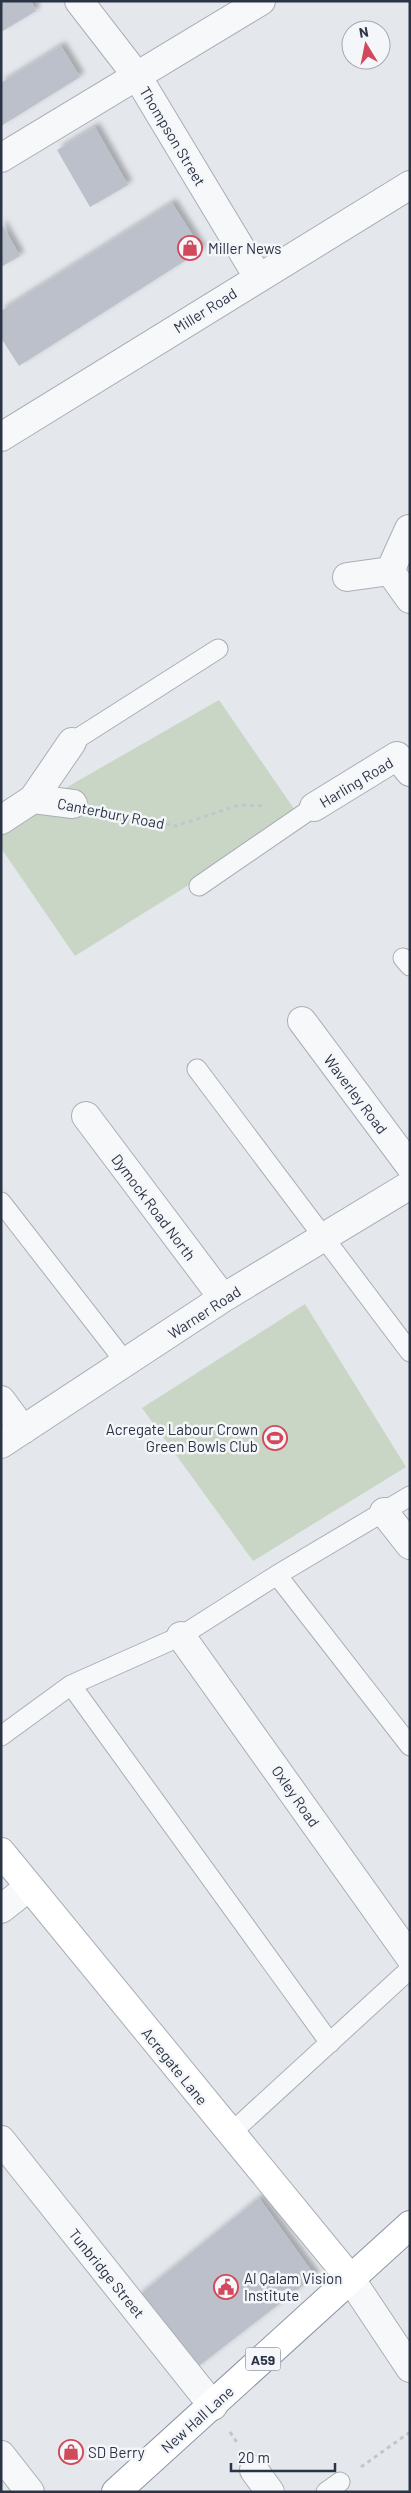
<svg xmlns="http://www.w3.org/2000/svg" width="411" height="2493" font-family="Barlow,sans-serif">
<defs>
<filter id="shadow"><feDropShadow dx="4.5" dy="-4.5" stdDeviation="2.5" flood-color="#0004"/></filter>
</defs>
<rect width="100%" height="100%" fill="#e4e7ec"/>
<!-- green -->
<path fill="#c9d6c5" d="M219 700 299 816 75 956 1 848V825Z
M305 1304 406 1467 253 1561 142 1408Z"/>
<!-- building -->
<path fill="#bbc0ca" filter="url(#shadow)" d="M1 1H31L36 11 1 32Z
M61 46 80 77 1 126V83Z
M95 127 128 185 90 207 57 150Z
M172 203 202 250 19 366 1 338V311Z
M1 223 20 256 1 267Z
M259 2198 315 2276 195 2369 137 2297Z"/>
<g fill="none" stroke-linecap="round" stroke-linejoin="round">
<defs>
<path id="lane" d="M72 742 218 649
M199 886 314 807
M403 958 410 966
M197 1069 410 1352
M1 1202 126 1363
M277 1575 410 1746
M71 1685 181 1636 277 1575 410 1496
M1 1736 71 1685 330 2043
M231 2133 410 1969
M326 2492 340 2482"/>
<path id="street" d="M79 1 137 76 258 277
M1 158 261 1
M1 437 410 185
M390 571 410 599
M347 577 390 571 409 529
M33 799 72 742
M314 807 397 756 410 772
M1 820 33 799 73 804
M302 1021 410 1166
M86 1116 223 1298
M1 1400 23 1430
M1 1444 223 1298 410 1185
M384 1512 410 1545
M181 1636 410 1957
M1 1909 29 1887
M1 2140 213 2406
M350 2278 410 2368
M1 2455 30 2492
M254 2470 270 2492"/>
<path id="secondary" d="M1 1852 350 2278"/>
<path id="highway" d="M116 2492 410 2225"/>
</defs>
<!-- lane casing -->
<use href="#lane" stroke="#a9aeb7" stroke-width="21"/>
<!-- street casing -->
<use href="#street" stroke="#a9aeb7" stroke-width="30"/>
<!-- secondary casing -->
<use href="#secondary" stroke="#a9aeb7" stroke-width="30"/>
<!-- highway casing -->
<use href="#highway" stroke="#8b94a3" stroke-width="30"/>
<!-- path -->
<path stroke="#c2c5cb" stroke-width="3" stroke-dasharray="4 4" stroke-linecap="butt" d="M103 811 176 826 239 805 266 806
M230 2432 238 2444
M361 2467 410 2432"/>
<!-- lane -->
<use href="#lane" stroke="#f7f8fa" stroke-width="19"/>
<!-- street -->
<use href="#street" stroke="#f7f8fa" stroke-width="28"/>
<!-- secondary -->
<use href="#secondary" stroke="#fff" stroke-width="28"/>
<!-- highway -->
<use href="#highway" stroke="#fff" stroke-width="28"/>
</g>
<!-- icons -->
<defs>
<symbol id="shop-ring" viewBox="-11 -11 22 22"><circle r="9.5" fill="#f4f6f9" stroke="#d1495b" stroke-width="1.5"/><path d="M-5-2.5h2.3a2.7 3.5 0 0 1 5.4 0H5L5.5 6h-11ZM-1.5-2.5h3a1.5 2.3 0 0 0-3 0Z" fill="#d1495b"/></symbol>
<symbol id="stadium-ring" viewBox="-11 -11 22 22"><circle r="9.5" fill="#f4f6f9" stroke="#d1495b" stroke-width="1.5"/><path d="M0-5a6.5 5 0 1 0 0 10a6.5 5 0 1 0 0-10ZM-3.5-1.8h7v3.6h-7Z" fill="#d1495b"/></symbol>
<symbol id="civic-ring" viewBox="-11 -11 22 22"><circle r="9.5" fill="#f4f6f9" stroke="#d1495b" stroke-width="1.5"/><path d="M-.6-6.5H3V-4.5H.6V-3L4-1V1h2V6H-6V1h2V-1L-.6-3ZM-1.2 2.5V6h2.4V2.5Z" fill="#d1495b"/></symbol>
</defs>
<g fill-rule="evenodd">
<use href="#shop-ring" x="176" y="234" width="28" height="28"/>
<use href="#stadium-ring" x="261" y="1424" width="28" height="28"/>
<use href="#civic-ring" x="212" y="2273" width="28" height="28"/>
<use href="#shop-ring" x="57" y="2438" width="28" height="28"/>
</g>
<g text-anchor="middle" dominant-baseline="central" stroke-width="5" stroke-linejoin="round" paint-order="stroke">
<!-- shield labels -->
<rect fill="#f4f6f9" stroke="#676e7b" stroke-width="1" x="245.5" y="2347.5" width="35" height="23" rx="4"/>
<g font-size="14" font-weight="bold" fill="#2b3445">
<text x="263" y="2359">A59</text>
</g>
<!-- street labels -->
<g font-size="15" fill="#2b3445" stroke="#f4f6f9">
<text transform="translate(173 136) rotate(59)">Thompson Street</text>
<text transform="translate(205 310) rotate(-32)">Miller Road</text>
<text transform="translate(356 782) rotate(-31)">Harling Road</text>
<text transform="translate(111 813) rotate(11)">Canterbury Road</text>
<text transform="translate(356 1094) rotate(53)">Waverley Road</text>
<text transform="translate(154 1207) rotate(53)">Dymock Road North</text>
<text transform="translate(204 1312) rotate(-33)">Warner Road</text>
<text transform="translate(296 1796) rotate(55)">Oxley Road</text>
<text transform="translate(175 2066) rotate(51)">Acregate Lane</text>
<text transform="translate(107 2273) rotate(51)">Tunbridge Street</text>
<text transform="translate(197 2419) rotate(-42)">New Hall Lane</text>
</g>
<!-- poi labels -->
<g font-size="15" fill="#2b3445" stroke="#f4f6f9" text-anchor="start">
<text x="208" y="248">Miller News</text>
<text x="258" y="1429" text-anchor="end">Acregate Labour Crown<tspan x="258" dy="17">Green Bowls Club</tspan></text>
<text x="244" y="2278">Al Qalam Vision<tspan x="244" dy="17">Institute</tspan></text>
<text x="88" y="2452">SD Berry</text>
</g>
</g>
<!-- border -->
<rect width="411" height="2493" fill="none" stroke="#2b3445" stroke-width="5"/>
<!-- north arrow -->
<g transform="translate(366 45) rotate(350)"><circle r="24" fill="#f4f6f9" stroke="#a4a8b1"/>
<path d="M0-4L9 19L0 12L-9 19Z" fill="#d1495b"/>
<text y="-8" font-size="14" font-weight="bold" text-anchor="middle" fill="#2b3445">N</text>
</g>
<!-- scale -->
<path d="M231 2463v8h104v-8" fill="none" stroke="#2b3445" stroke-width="2.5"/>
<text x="238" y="2463" font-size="15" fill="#2b3445" stroke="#f4f6f9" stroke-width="4" paint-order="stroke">20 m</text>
</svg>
